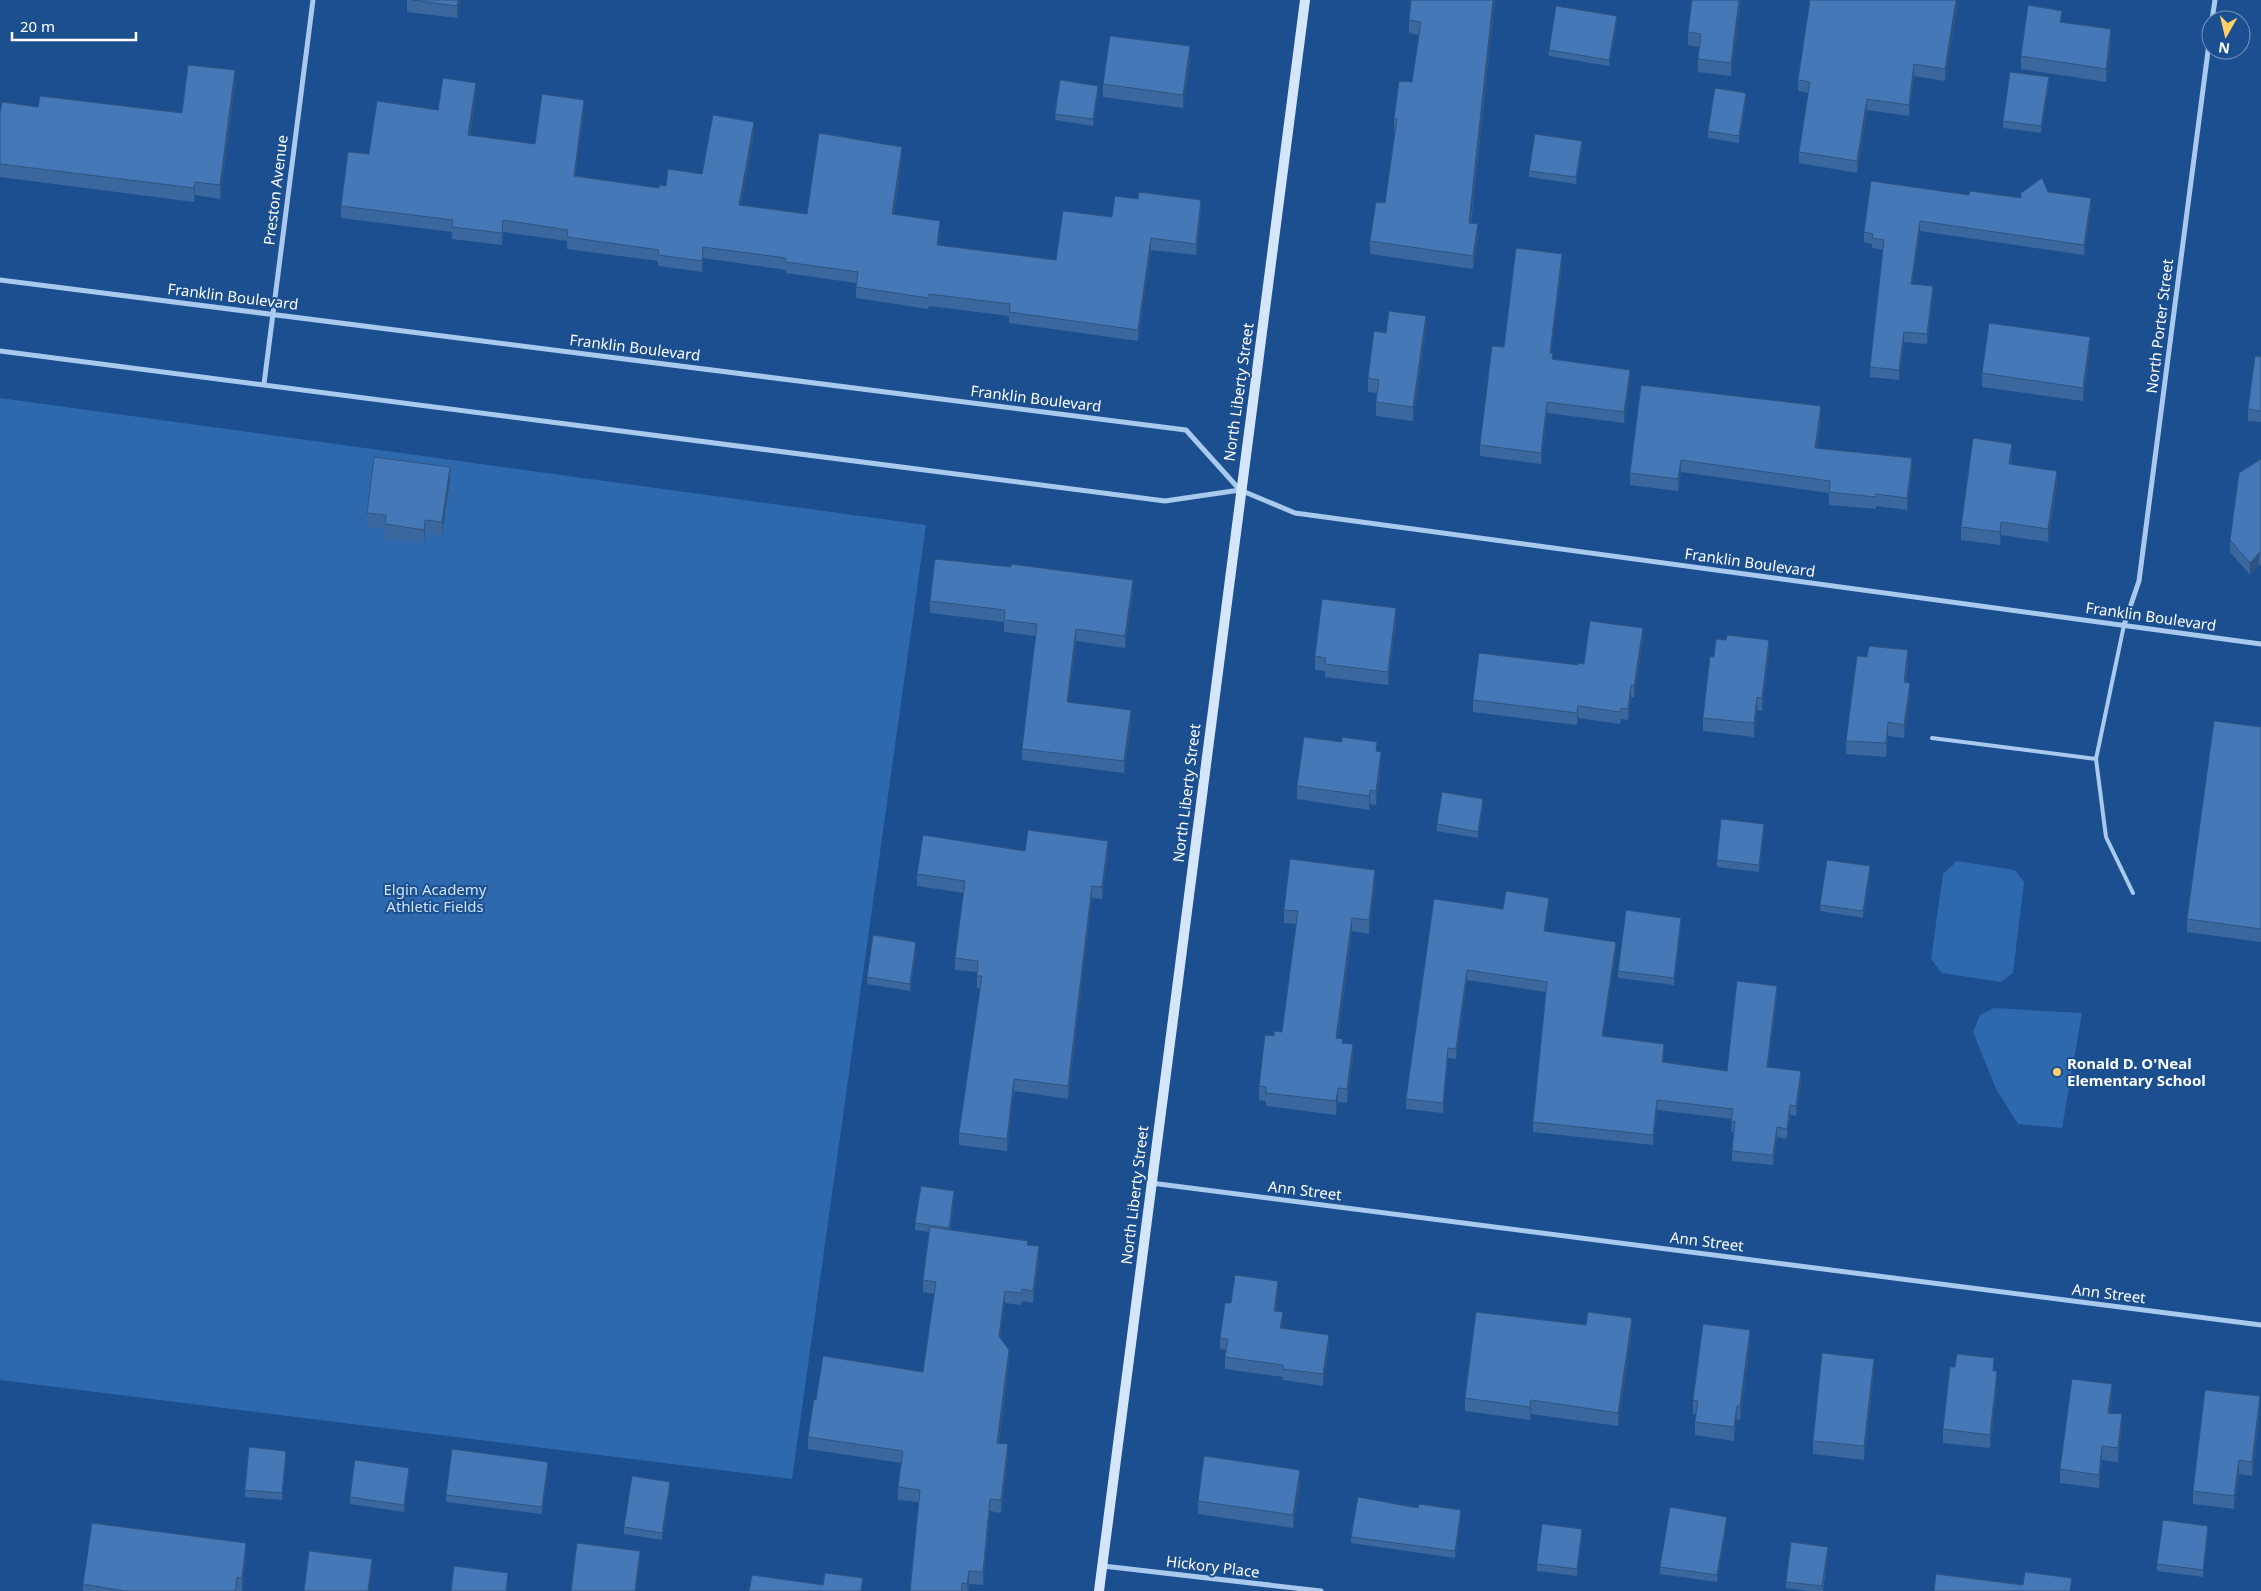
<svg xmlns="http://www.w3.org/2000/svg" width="2261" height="1591" font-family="'Noto Sans',sans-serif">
<rect width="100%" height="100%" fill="#1b4f8f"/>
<!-- green -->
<path fill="#2e69ad" d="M0 398 926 525 792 1479 0 1380Z
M1957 861 2015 870 2024 882 2013 973 2001 982 1942 973 1931 959 1943 874Z
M1994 1008 2082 1013 2062 1128 2018 1124 1996 1089 1973 1032 1980 1015Z"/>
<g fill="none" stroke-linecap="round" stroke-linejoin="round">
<!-- lane -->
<path stroke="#a9c9ee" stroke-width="4" d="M2124 625 2096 759 2106 837 2133 893
M1932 738 2096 759"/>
<!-- street -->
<path stroke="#a9c9ee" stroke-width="5" d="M2212 20 2215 0
M0 280 1186 430 1240 490 1295 513 2261 644
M0 351 1165 501 1240 490
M264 384 313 0
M2124 625 2139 581 2211 28
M1151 1183 2261 1325
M1103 1566 1321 1591"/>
<!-- secondary -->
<path stroke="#d6e6fa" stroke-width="10" d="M1099 1591 1305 0"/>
</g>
<!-- wall -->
<path fill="#3a679d" d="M407 0H460L457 18 407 12Z
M1495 0 1471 223 1478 237 1473 269 1370 254V241L1385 203 1395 132H1394V119L1412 82 1419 35 1409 33V20Z
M1741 0 1731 76 1698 72V59L1699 47 1688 45V32Z
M1957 0V7L1945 81 1914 76 1909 116 1867 110 1857 173 1799 163V152L1808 93 1798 91V80Z
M1617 22 1609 66 1549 56V50Z
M2062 23 2111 43 2106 82 2021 69V56Z
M1190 59 1183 108 1103 97V84Z
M235 84 220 199 195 195 194 202 0 177V113H182Z
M2049 84 2041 133 2003 128V121Z
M1098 93 1093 126 1055 120V114Z
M476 95 470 136 535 144 584 112 575 176 659 188 702 174 754 134 741 205 807 214 902 158 894 214 940 233 938 245 1056 260 1112 217 1201 212 1196 255 1151 250 1138 341 1009 323V316L929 306 928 309 856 298V283L786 273V270L703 258 702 272 658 266V261L567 249V241L503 232 502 245 452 239V232L341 218V206L369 154 438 110Z
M1746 100 1739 143 1708 138V131Z
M1582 147 1576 184 1529 177V171Z
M2048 192 2091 208 2084 255 1920 231 1912 284 1933 296 1927 344 1904 342 1899 380 1870 377V367L1883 250 1872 248V244L1864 242V232L1969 195 2021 198Z
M1562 265 1551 353 1553 359 1630 381 1624 423 1547 413 1541 464 1480 456V445L1504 347Z
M1426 329 1413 421 1376 416V402L1377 393 1368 392V378Z
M2090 350 2083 401 1982 387V373Z
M2261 357V422L2248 421V409Z
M1821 419 1817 449 1912 470 1907 510 1876 506V509L1829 505V493L1681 472 1678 491 1630 485V473Z
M2012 457 2011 465 2057 484 2048 542 2001 535 2000 545 1961 540V527Z
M2261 459V565H2259L2250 575 2230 552V540Z
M450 480 442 535 425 533 424 543 385 538V529L367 526V513Z
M1133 591 1125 648 1076 641 1068 702 1131 722 1124 773 1022 760V749L1036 636 1004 632V622L930 613V601Z
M1396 622 1388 685 1325 677V671L1315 670V656Z
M1643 640 1634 697H1631L1628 720 1621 719 1620 724 1578 718 1577 725 1473 712V700L1578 665 1584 664Z
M1769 653 1762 711 1757 710 1754 737 1703 731V718L1714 657Z
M1908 664 1906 682 1910 696 1904 738 1888 736 1886 757 1846 754V741Z
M2261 727V942L2187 932V919Z
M1377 751 1381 765 1376 805 1370 804 1369 810 1297 799V786Z
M1483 806 1478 838 1437 831V824Z
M1764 831 1759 872 1717 867V860Z
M1025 851 1108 853 1102 899 1092 898 1068 1099 1014 1091 1007 1151 959 1145V1133L980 988H977V972L955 970V958L964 893 917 886V874Z
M1870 873 1863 918 1820 911V905Z
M1375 883 1369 934 1352 931 1338 1038 1343 1043 1353 1057 1347 1103 1338 1102 1336 1115 1266 1106V1101L1259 1100V1086L1274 1036 1282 1032 1296 924 1284 923V910Z
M1434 899 1503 909 1549 908 1545 931 1616 952 1603 1036 1664 1055 1663 1062 1727 1071 1777 996 1768 1067 1801 1081 1796 1116 1790 1115 1787 1139 1777 1137 1773 1165 1732 1161V1151L1734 1132H1731L1732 1119 1657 1110 1653 1145 1533 1132V1122L1546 992 1467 980 1456 1059 1448 1058 1443 1113 1406 1109V1099Z
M1681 925 1674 985 1618 978V971Z
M916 949 910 991 867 984V977Z
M954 1198 950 1230 1028 1245 1039 1259 1033 1303 1022 1301 1021 1305 1005 1303 1000 1338 1009 1362 999 1443 1008 1456 1001 1513 990 1511 983 1585 969 1584 968 1591H910L919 1502 898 1500V1487L901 1463 808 1449V1437L816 1400 923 1372 934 1294 923 1292V1280L929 1232 915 1230V1223Z
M1278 1293 1276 1311 1283 1324 1282 1329 1329 1347 1323 1386 1283 1380V1377L1225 1369V1357L1226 1350 1220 1349V1338L1231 1303Z
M1632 1331 1618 1426 1531 1414 1530 1420 1465 1411V1398Z
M1750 1344 1740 1420 1737 1419 1734 1441 1695 1435V1422L1696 1414H1693V1400Z
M1994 1371 1997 1385 1990 1448 1943 1443V1429Z
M1874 1372 1864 1460 1813 1454V1441Z
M2112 1397 2110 1413 2122 1428 2118 1462 2102 1460 2099 1488 2060 1483V1469Z
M2260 1410 2252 1476 2239 1474 2234 1509 2193 1504V1491Z
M286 1458 282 1500 245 1497V1490Z
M548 1468 542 1514 446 1502V1495Z
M409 1474 404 1512 350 1504V1497Z
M1300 1484 1293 1528 1198 1514V1501Z
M670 1489 662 1540 624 1534V1527Z
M1461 1517 1455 1558 1351 1543V1537Z
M1727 1523 1717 1582 1660 1574V1567Z
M2208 1533 2203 1577 2157 1571V1564Z
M1582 1536 1577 1576 1537 1571V1564Z
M1828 1554 1823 1591H1807L1786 1588V1582Z
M246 1557 242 1591H83V1584Z"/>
<!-- shaded-wall -->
<path fill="#305480" d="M458 0H460L457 18V6Z
M1493 0H1495L1469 236V223Z
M1739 0H1741L1731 76V63Z
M1956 0H1957V7L1945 81V69Z
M1617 16V22L1609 66V60Z
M2111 29V43L2106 82V69Z
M1190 46V59L1183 108V95Z
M1914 64V76L1909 116V105Z
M235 70V84L220 199V185Z
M2049 77V84L2041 133V126Z
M476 83V95L468 147V135Z
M1098 86V93L1093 126V119Z
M1746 93V100L1739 143V136Z
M1867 99V110L1857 173V161Z
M584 100V112L574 187V176Z
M754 122V134L739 216V205Z
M1582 141V147L1576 184V177Z
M902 147V158L892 226V214Z
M195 182V195L194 202V188Z
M2091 198V208L2084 255V245Z
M1201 200V212L1196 255V244Z
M503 220V232L502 245V233Z
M940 221V233L937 256V245Z
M1920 221V231L1911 294V284Z
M1478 224V237L1473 269V256Z
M1151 238V250L1138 341V330Z
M703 247V258L702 272V261Z
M1562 254V265L1550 363V353Z
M1933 286V296L1927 344V334Z
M1426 316V329L1413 421V407Z
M1904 332V342L1899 380V370Z
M2090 337V350L2083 401V388Z
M1630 370V381L1624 423V412Z
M1547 402V413L1541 464V453Z
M1821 406V419L1815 461V448Z
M2012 444V457L2009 478V464Z
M1912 458V470L1907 510V498Z
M1681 460V472L1678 491V479Z
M450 467V480L442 535V522Z
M2057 471V484L2048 542V529Z
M425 520V533L424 543V530Z
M2001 522V535L2000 545V532Z
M2259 553V565L2250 575V563Z
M1133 580V591L1125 648V636Z
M1396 608V622L1388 685V672Z
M1643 628V640L1634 697V686Z
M1076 629V641L1067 714V702Z
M1769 640V653L1762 711V698Z
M1908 650V664L1904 695V682Z
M1910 683V696L1904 738V725Z
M1631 685V697L1628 720V709Z
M1757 697V710L1754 737V723Z
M1578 706V718L1577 725V713Z
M1131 710V722L1124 773V761Z
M1888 722V736L1886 757V743Z
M1381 752V765L1376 805V791Z
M1370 790V804L1369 810V796Z
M1483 799V806L1478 838V832Z
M1764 824V831L1759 872V865Z
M1108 841V853L1102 899V887Z
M1870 866V873L1863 918V911Z
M1375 870V883L1369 934V920Z
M1092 886V898L1068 1099V1086Z
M1549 898V908L1544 941V931Z
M1352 918V931L1336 1051V1038Z
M1681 918V925L1674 985V978Z
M916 942V949L910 991V984Z
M1616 942V952L1602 1046V1036Z
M1467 970V980L1456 1059V1049Z
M1777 986V996L1767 1077V1067Z
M1353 1044V1057L1347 1103V1089Z
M1664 1044V1055L1662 1072V1062Z
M1448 1048V1058L1443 1113V1103Z
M1801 1071V1081L1796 1116V1106Z
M1014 1079V1091L1007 1151V1139Z
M1338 1088V1102L1336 1115V1101Z
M1657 1100V1110L1653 1145V1135Z
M1790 1105V1115L1787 1139V1129Z
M1777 1127V1137L1773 1165V1155Z
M954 1191V1198L949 1235V1228Z
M1039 1246V1259L1033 1303V1291Z
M1278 1281V1293L1274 1322V1311Z
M1005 1291V1303L999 1348V1336Z
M1283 1312V1324L1280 1340V1328Z
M1632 1318V1331L1618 1426V1413Z
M1750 1330V1344L1740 1420V1406Z
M1329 1335V1347L1323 1386V1374Z
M1009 1350V1362L997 1455V1443Z
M1874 1359V1372L1864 1460V1446Z
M1997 1371V1385L1990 1448V1435Z
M2112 1384V1397L2108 1426V1413Z
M2260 1396V1410L2252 1476V1462Z
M1531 1400V1414L1530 1420V1407Z
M1737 1406V1419L1734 1441V1427Z
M2122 1414V1428L2118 1462V1448Z
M1008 1444V1456L1001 1513V1500Z
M2102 1446V1460L2099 1488V1475Z
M286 1451V1458L282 1500V1493Z
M2239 1460V1474L2234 1509V1496Z
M548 1462V1468L542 1514V1507Z
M409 1468V1474L404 1512V1505Z
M1300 1470V1484L1293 1528V1515Z
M670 1482V1489L662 1540V1533Z
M990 1499V1511L983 1585V1572Z
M1461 1510V1517L1455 1558V1551Z
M1727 1517V1523L1717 1582V1575Z
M2208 1526V1533L2203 1577V1570Z
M1582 1529V1536L1577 1576V1569Z
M246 1543V1557L242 1591V1578Z
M1828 1547V1554L1822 1591V1586Z
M640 1551V1563L636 1591H635Z
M372 1559V1573L369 1591H368Z
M969 1571V1584L967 1591V1584Z
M508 1573V1586L507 1591H506Z"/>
<!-- building -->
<path fill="#4478b7" stroke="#305480" d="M412 0H458L457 6Z
M1411 0H1493L1469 223 1478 224 1473 256 1370 241 1376 202 1385 203 1397 119H1394L1399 81 1412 82 1421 22 1409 20Z
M1692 0H1739L1731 63 1698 59 1701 34 1688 32Z
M1810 0H1956L1945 69 1914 64 1909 105 1867 99 1857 161 1799 152 1810 82 1798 80Z
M2028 5 2062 11 2060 22 2111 29 2106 69 2021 56Z
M1556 6 1617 16 1609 60 1549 50Z
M1110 36 1190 46 1183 95 1103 84Z
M188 65 235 70 220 185 195 182 194 188 0 164V113L2 102 38 107 40 96 182 113Z
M2010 72 2049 77 2041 126 2003 121Z
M443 78 476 83 468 135 535 144 542 94 584 100 574 176 659 188V185L666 186 668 169 702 174 713 115 754 122 739 205 807 214 819 133 902 147 892 214 940 221 937 245 1056 260 1063 211 1112 217 1115 196 1138 199 1139 192 1201 200 1196 244 1151 238 1138 330 1009 312 1010 304 929 294 928 298 856 287 858 272 786 262V258L703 247 702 261 658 255 659 250 567 237 568 230 503 220 502 233 452 227 453 220 341 206 348 152 369 154 377 101 438 110Z
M1060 80 1098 86 1093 119 1055 114Z
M1715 88 1746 93 1739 136 1708 131Z
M1535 134 1582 141 1576 177 1529 171Z
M2042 178 2048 192 2091 198 2084 245 1920 221 1911 284 1933 286 1927 334 1904 332 1899 370 1870 367 1884 240 1872 238 1873 234 1864 232 1871 181 1969 195 1970 191 2021 198V193Z
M1516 248 1562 254 1550 353H1553L1552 359 1630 370 1624 412 1547 402 1541 453 1480 445 1492 346 1504 347Z
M1389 311 1426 316 1413 407 1376 402 1379 380 1368 378 1374 331 1386 333Z
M1989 323 2090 337 2083 388 1982 373Z
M2255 356 2261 357V411L2248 409Z
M1641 385 1821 406 1815 448 1912 458 1907 498 1876 494V497L1829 492 1830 481 1681 460 1678 479 1630 473Z
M1973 438 2012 444 2009 464 2057 471 2048 529 2001 522 2000 532 1961 527Z
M374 457 450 467 442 522 425 520 424 530 385 524 386 515 367 513Z
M2261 459V553H2259L2250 563 2230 540 2239 473Z
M935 559 1011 567V564L1133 580 1125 636 1076 629 1067 702 1131 710 1124 761 1022 749 1037 624 1004 620 1005 610 930 601Z
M1322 599 1396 608 1388 672 1325 664 1326 658 1315 656Z
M1590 621 1643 628 1634 686 1631 685 1628 709 1621 708 1620 712 1578 706 1577 713 1473 700 1479 653 1578 665V663L1584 664Z
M1727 635 1769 640 1762 698 1757 697 1754 723 1703 718 1710 656 1714 657 1716 639 1726 640Z
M1869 646 1908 650 1904 682 1910 683 1904 725 1888 722 1886 743 1846 741 1857 656 1867 657Z
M2214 721 2261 727V929L2187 919Z
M1304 737 1342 742V737L1377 742 1376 751 1381 752 1376 791 1370 790 1369 796 1297 786Z
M1442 792 1483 799 1478 832 1437 824Z
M1721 819 1764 824 1759 865 1717 860Z
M1028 830 1108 841 1102 887 1092 886 1068 1086 1014 1079 1007 1139 959 1133 982 976H977L978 961 955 958 965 881 917 874 923 835 1025 851Z
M1290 859 1375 870 1369 920 1352 918 1336 1038 1343 1039 1342 1043 1353 1044 1347 1089 1338 1088 1336 1101 1266 1093V1087L1259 1086 1265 1035 1274 1036V1031L1282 1032 1298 911 1284 910Z
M1827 860 1870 866 1863 911 1820 905Z
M1506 891 1549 898 1544 931 1616 942 1602 1036 1664 1044 1662 1062 1727 1071 1737 981 1777 986 1767 1067 1801 1071 1796 1106 1790 1105 1787 1129 1777 1127 1773 1155 1732 1151 1735 1121 1731 1122 1733 1109 1657 1100 1653 1135 1533 1122 1547 982 1467 970 1456 1049 1448 1048 1443 1103 1406 1099 1434 899 1503 909Z
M1626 910 1681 918 1674 978 1618 971Z
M873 935 916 942 910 984 867 977Z
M921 1186 954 1191 949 1228 915 1223Z
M930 1227 1028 1241 1027 1245 1039 1246 1033 1291 1022 1289 1021 1293 1005 1291 999 1336 1009 1350 997 1443 1008 1444 1001 1500 990 1499 983 1572 969 1571 967 1584 962 1583V1591H910L920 1490 898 1487 903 1451 808 1437 814 1399 816 1400 823 1356 923 1372 936 1282 923 1280Z
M1235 1275 1278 1281 1274 1311 1283 1312 1280 1328 1329 1335 1323 1374 1283 1369V1365L1225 1357 1228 1339 1220 1338 1225 1303H1231Z
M1476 1312 1586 1325 1588 1312 1632 1318 1618 1413 1531 1400 1530 1407 1465 1398Z
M1703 1324 1750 1330 1740 1406H1737L1734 1427 1695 1422 1698 1401 1693 1400Z
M1822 1353 1874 1359 1864 1446 1813 1441Z
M1957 1354 1994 1358 1993 1371H1997L1990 1435 1943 1429 1950 1367H1955Z
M2072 1379 2112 1384 2108 1413 2122 1414 2118 1448 2102 1446 2099 1475 2060 1469Z
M2205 1390 2260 1396 2252 1462 2239 1460 2234 1496 2193 1491Z
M249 1447 286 1451 282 1493 245 1490Z
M452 1449 548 1462 542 1507 446 1495Z
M1204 1456 1300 1470 1293 1515 1198 1501Z
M355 1460 409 1468 404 1505 350 1497Z
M632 1476 670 1482 662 1533 624 1527Z
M1358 1497 1418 1508 1419 1504 1461 1510 1455 1551 1351 1537Z
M1670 1507 1727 1517 1717 1575 1660 1567Z
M2163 1520 2208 1526 2203 1570 2157 1564Z
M92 1523 246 1543 242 1578 237 1577 235 1591H124L83 1584Z
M1542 1524 1582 1529 1577 1569 1537 1564Z
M1791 1542 1828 1547 1822 1586 1786 1582Z
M577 1543 640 1551 635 1591H571Z
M309 1551 372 1559 368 1591H304Z
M454 1566 508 1573 506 1591H451Z
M2025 1572 2072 1578 2070 1591H1934L1936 1574 2023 1585Z
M825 1573 863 1578 861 1591H749L752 1575 823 1585Z"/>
<!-- markers -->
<circle fill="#ffd166" stroke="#1b4f8f" stroke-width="2" cx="2057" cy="1072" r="5"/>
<g text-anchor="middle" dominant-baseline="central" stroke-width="4" stroke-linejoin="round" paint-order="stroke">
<!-- street labels -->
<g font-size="15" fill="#fff" stroke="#1b4f8f">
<text transform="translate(275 190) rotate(-83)">Preston Avenue</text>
<text transform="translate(233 296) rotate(7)">Franklin Boulevard</text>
<text transform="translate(2159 326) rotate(-83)">North Porter Street</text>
<text transform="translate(635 347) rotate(7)">Franklin Boulevard</text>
<text transform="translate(1238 392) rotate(-82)">North Liberty Street</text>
<text transform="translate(1036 398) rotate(7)">Franklin Boulevard</text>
<text transform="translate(1750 562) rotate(8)">Franklin Boulevard</text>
<text transform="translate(2151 616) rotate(8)">Franklin Boulevard</text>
<text transform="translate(1186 793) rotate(-83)">North Liberty Street</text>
<text transform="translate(1305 1190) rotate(7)">Ann Street</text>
<text transform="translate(1134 1195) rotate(-83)">North Liberty Street</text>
<text transform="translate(1707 1241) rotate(7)">Ann Street</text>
<text transform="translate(2109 1293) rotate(7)">Ann Street</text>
<text transform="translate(1213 1566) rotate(7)">Hickory Place</text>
</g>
<!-- park labels -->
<g font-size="15" fill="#cfe3fa" stroke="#1b4f8f">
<text x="435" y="889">Elgin Academy<tspan x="435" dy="17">Athletic Fields</tspan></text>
</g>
<!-- poi labels -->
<g font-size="15" font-weight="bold" fill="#fff" stroke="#1b4f8f" text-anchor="start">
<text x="2067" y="1063">Ronald D. O'Neal<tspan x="2067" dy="17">Elementary School</tspan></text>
</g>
</g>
<!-- north arrow -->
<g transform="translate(2226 35) rotate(188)"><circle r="24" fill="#1b4f8f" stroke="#7695bc"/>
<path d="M0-4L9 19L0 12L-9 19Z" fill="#ffd166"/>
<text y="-8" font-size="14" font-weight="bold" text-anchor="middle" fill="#ffffff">N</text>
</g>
<!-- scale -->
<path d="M12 32v8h124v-8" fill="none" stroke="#ffffff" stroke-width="2.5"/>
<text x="20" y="32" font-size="15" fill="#ffffff" stroke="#1b4f8f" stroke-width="4" paint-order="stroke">20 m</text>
</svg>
